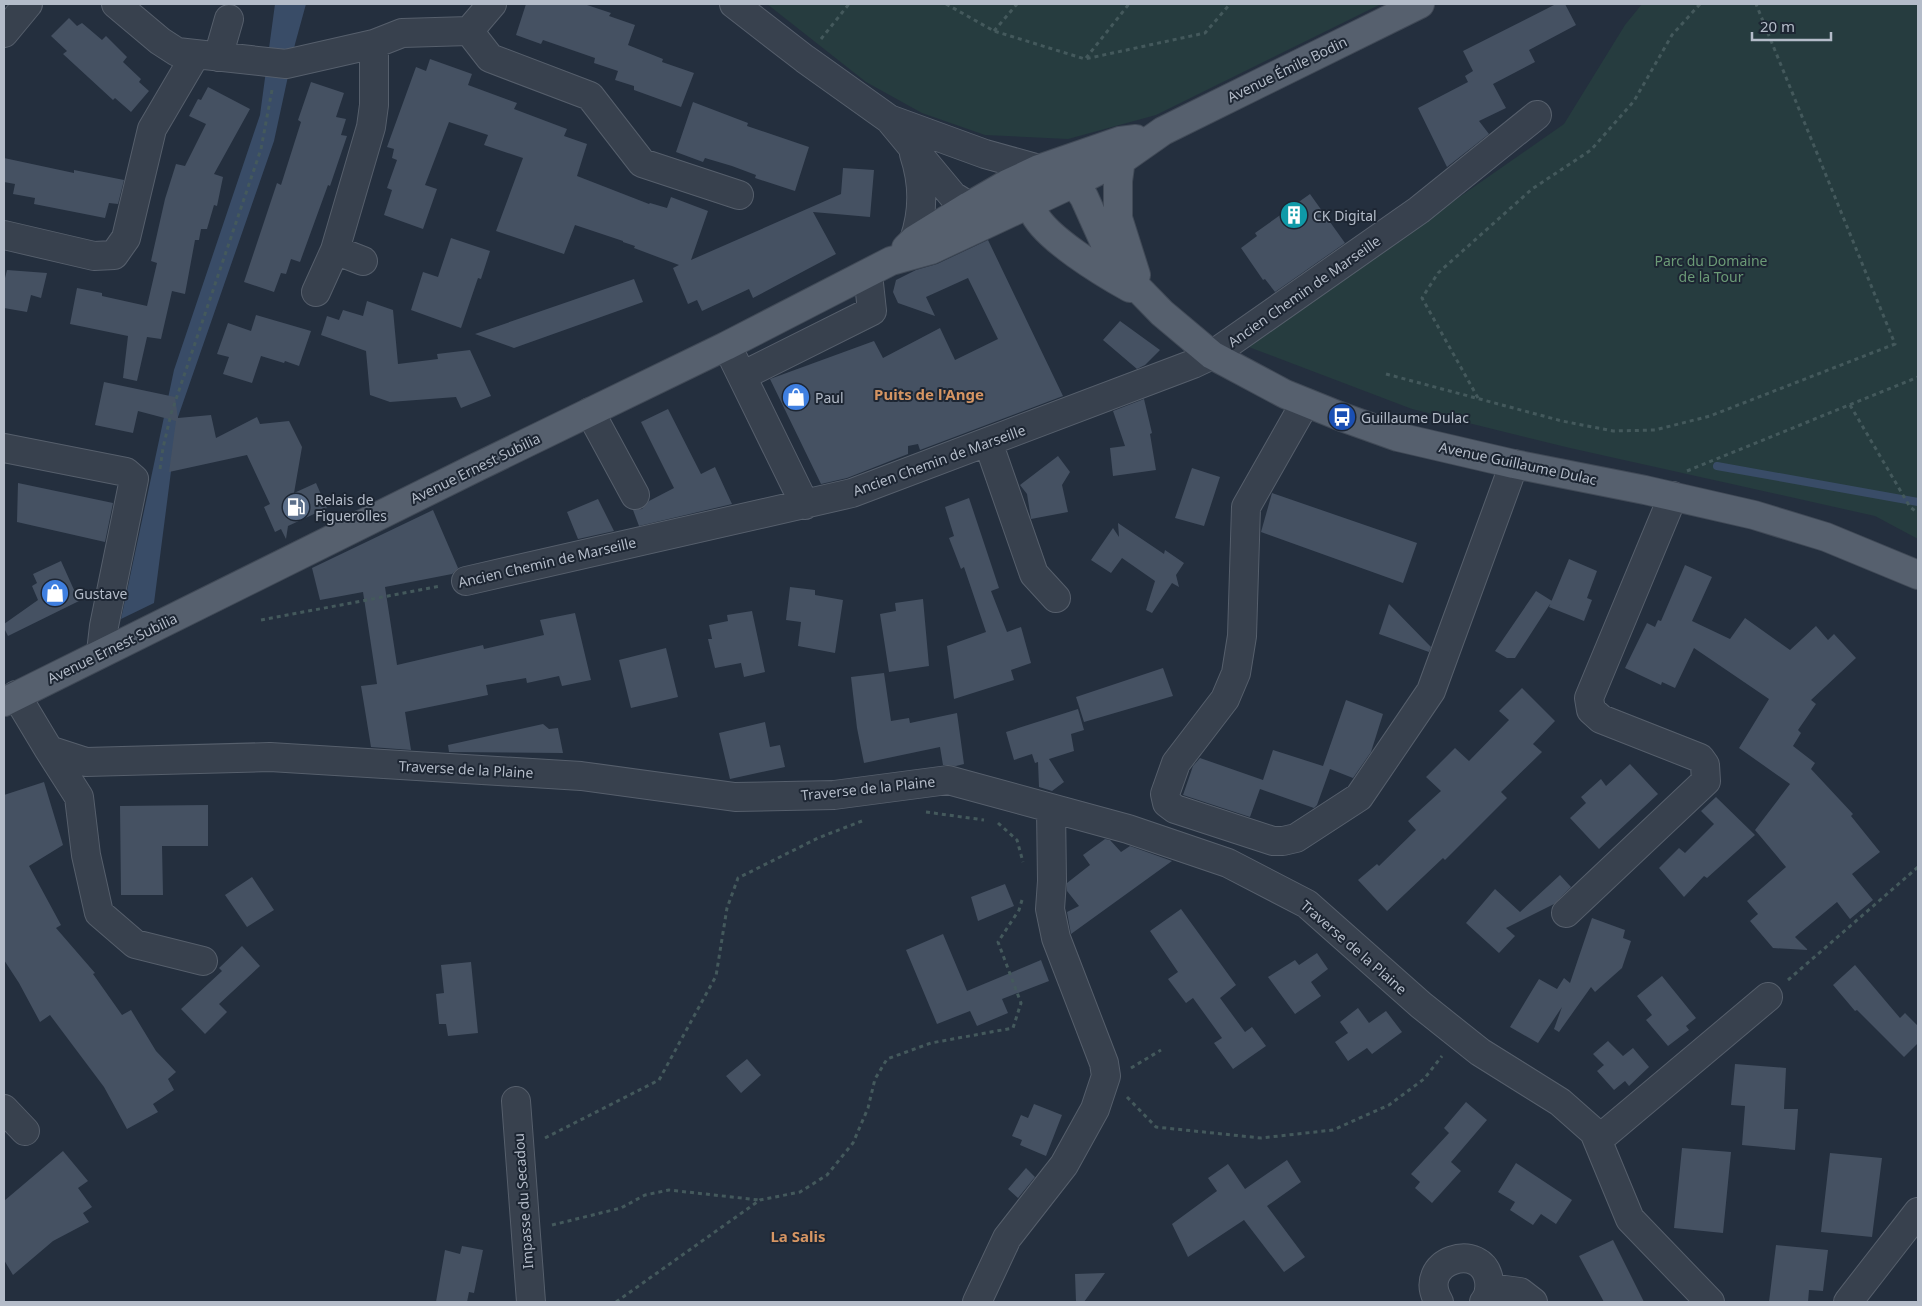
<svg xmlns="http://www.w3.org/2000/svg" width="1922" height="1306" font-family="'Noto Sans',sans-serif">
<rect width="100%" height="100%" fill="#242f3e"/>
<!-- green -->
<path fill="#263c3f" d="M767 4H1381L1156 115 1068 139 985 135 922 113 866 82Z
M1642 4H1918V539L1875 516 1570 448 1412 409 1246 346 1564 124 1625 25Z"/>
<!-- water -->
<path fill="#394c67" d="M275 4H306L295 44 274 141 178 417 154 603 121 619 174 370 260 115Z"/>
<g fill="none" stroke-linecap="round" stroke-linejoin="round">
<!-- stream -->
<path stroke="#394c67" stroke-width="8" d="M1717 466 1918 502"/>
</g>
<!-- building -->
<path fill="#455162" d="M526 4H584L611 13 609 16 635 25 628 45 663 59 662 62 694 73 681 107 634 90V86L615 80 618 71 594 63 595 58 543 40 541 44 516 35Z
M1556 4H1565L1576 25 1529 50 1535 62 1493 84 1506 108 1479 121 1489 134 1447 167 1418 108 1468 82 1465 76 1473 71 1463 51Z
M69 18 77 26 82 23 102 40 106 36 127 57 123 62 141 79 139 82 149 91 131 112 115 98 113 100 63 54 67 51 51 36Z
M430 59 472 74 468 85 517 103 514 109 567 129 564 136 587 144 577 176 649 204 650 203 667 208 671 197 708 211 691 260 841 194 843 168 874 170 870 217 813 212 836 254 753 298 749 289 702 311 697 300 688 304 673 268 679 265 634 248 635 246 623 242V241L575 225 564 254 496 231 523 158 484 145 488 135 449 122 425 185 437 189 423 229 384 215 392 190 387 188 397 160 392 158 394 149 387 147 416 67 426 71Z
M311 82 344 93 336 117 346 119 341 135 347 136 330 186 328 185 300 262 291 259 286 274 281 273 274 292 244 282 277 183 281 185 301 122 298 120Z
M208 87 250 109 214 174 223 177 217 206 214 205 207 229H201L199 240H195L185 294 172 291 161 339 147 337 137 381 123 378 128 336 70 324 77 288 102 293V296L147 306 157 263 151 261 165 199 176 164 185 166 206 124 189 116 198 99 201 100Z
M693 102 748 123 747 126 809 147 795 191 755 178 756 175 732 166 705 158 703 162 676 152Z
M4 158 74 173V170L124 180 118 204 109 203 105 218 34 204 35 198 13 194 15 184 4 182Z
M1310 194 1345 243 1275 292 1265 279 1263 280 1241 248 1257 236 1255 233Z
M451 238 490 251 481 279 478 278 461 328 411 310 423 272 438 277Z
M988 240 1063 396 920 450 918 444 908 446V454L847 478 821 484 770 379 874 341 883 358 940 328 955 360 998 339 968 278 926 297 935 316 898 303 893 292 896 280 916 270 937 264Z
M7 270 47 273 41 298 31 295 27 312 4 308V282Z
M634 279 643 302 514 348 475 334Z
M367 301 393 310 398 364 438 359 437 354 470 350 491 396 461 408 456 397 390 402 370 395 366 351 321 335 327 316 339 320 343 310 363 316Z
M256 315 311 331 299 366 285 361 284 363 261 356 252 383 223 374 229 357 217 354 228 323 251 331Z
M1120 321 1160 350 1145 365 1137 369 1103 340Z
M104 382 175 397 178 418 211 415 216 438 257 417 260 424 289 421 302 447 294 493 316 483 327 508 288 526 286 539 281 529 275 532 264 507 270 504 247 455 169 472 176 421 138 411 133 433 95 425Z
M1144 399 1152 433 1150 434 1156 470 1113 476 1110 448 1125 446 1113 411Z
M668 409 701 474 715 467 732 504 639 526 633 510 642 509 649 501 674 488 641 422Z
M1058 456 1070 472 1062 485 1068 512 1031 519 1027 494 1020 485Z
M1192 468 1220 477 1204 526 1175 518Z
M18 483 113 503 105 542 17 522Z
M1272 493 1417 543 1403 583 1261 532Z
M969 498 999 588 991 591 1007 632 1021 627 1031 663 1011 670 1014 680 954 699 947 646 986 632 964 567 961 569 949 538 954 536 945 507Z
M598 499 614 531 578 539 567 512Z
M433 510 458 568 452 574 385 587 397 665 483 645 484 649 544 635 540 620 575 613 591 680 562 686 559 676 527 683 526 678 486 685 488 695 405 712 411 750 371 747 361 686 377 684 363 592 320 600 312 568Z
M1118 523 1164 554 1165 550 1184 563 1176 575 1179 587 1172 583 1152 613 1146 610 1155 581 1122 558 1111 573 1091 560 1113 528 1119 537Z
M1569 559 1597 571 1587 598 1592 600 1584 621 1549 607Z
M61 561 79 601 8 636 4 628V624L38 600 32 586 37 583 33 574Z
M1685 565 1712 577 1692 621 1730 639 1745 618 1790 650 1816 626 1828 640 1834 634 1856 658 1811 700 1816 704 1798 730 1801 733 1793 746 1815 763 1811 769 1853 814 1851 816 1880 852 1852 874 1873 900 1850 919 1837 902 1795 937 1808 950 1773 948 1750 921 1758 914 1747 901 1786 867 1755 830 1790 784 1739 748 1769 699 1694 648 1675 688 1662 682 1661 685 1625 668 1647 623 1655 627 1658 620 1661 621Z
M790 587 815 590V595L843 600 835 653 798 646 801 622 786 620Z
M1536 591 1552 601 1515 658H1507L1495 651Z
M923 599 929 666 889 672 880 614 896 611 895 603Z
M1389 604 1431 647 1429 652 1379 634Z
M752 611 765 672 744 677 741 663 715 668 708 639H712L709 625 728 621 727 615Z
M666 648 678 697 631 708 619 660Z
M1163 668 1173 696 1084 722 1076 697Z
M884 673 891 721 909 718 910 723 957 713 964 764 956 766 943 765 940 747 864 763 857 728 851 677Z
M1522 688 1555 721 1533 744 1542 752 1501 792 1507 798 1445 860 1443 858 1387 911 1358 880 1377 864 1379 866 1416 830 1408 821 1441 791 1426 777 1455 748 1469 761 1509 720 1499 711Z
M1346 700 1383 714 1371 752 1353 778 1330 769 1317 805 1314 808 1260 789 1250 817 1183 795 1193 766 1200 758 1263 780 1273 750 1323 766Z
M1078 709 1084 730 1071 734 1074 751 1049 759 1064 782 1052 791 1039 787 1038 762 1035 763 1032 754 1014 760 1006 732Z
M765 722 770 747 780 745 785 767 730 779 719 733Z
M543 724 549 729 558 728 563 753 449 752 448 745Z
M1630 764 1658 794 1599 849 1570 818 1586 803 1581 797 1601 779 1606 786Z
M44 782 63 845 29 866 61 925 56 928 95 973 93 974 122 1015 131 1010 156 1051 176 1072 168 1079 174 1090 153 1104 158 1112 127 1129 104 1087 50 1015 40 1022 19 983 4 960V795Z
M1716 797 1755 835 1707 878 1704 876 1684 897 1659 868 1679 848 1685 853 1714 824 1701 811Z
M208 805V846H162L163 895H121L120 806Z
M1105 839 1110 840 1121 852 1130 846 1172 861 1071 934 1067 912 1079 906 1067 891V883L1090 865 1083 855Z
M1560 875 1571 887 1554 904 1506 928 1515 936 1499 953 1466 923 1495 889 1520 912Z
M252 877 274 910 247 927 225 895Z
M1005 884 1014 906 978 921 971 897Z
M1181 909 1236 985 1220 998 1245 1032 1252 1027 1266 1046 1233 1069 1214 1043 1222 1038 1193 998 1186 1003 1168 979 1178 972 1150 931Z
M1592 918 1625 930 1623 938 1631 941 1622 968 1595 992 1591 987 1559 1032 1554 1029 1562 1007 1538 1043 1510 1027 1539 979 1557 989 1564 978 1570 983Z
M943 934 967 991 1041 960 1049 981 1002 999 1008 1013 977 1026 970 1011 937 1024 906 950Z
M242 946 260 966 219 1004 227 1012 205 1034 181 1009 222 971 219 968Z
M1317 953 1328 969 1311 982 1321 996 1295 1014 1268 977 1295 960 1299 965Z
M471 962 478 1033 448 1036 446 1024H439L436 994 444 993 441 965Z
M1855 965 1900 1018 1905 1013 1918 1026V1043L1904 1057 1857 1010 1855 1011 1833 985Z
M1662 976 1696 1018 1686 1026 1689 1030 1668 1046 1646 1020 1652 1015 1637 996Z
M1358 1008 1369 1023 1386 1011 1402 1032 1372 1054 1367 1048 1348 1061 1335 1042 1348 1033 1340 1022Z
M1608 1041 1623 1056 1633 1048 1649 1067 1629 1086 1625 1081 1614 1090 1597 1071 1604 1065 1593 1054Z
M747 1059 761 1075 741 1093 726 1076Z
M1735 1064 1786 1068 1784 1109H1798L1795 1150 1742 1145 1745 1106 1731 1105Z
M1466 1102 1487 1120 1451 1162 1461 1171 1432 1203 1415 1188 1420 1182 1411 1174 1449 1133 1444 1128Z
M1034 1104 1062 1115 1046 1156 1020 1145 1022 1140 1012 1136 1021 1115 1028 1118Z
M1682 1148 1731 1152 1723 1233 1674 1228Z
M63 1151 88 1181 78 1188 92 1207 83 1213 89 1222 53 1241 13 1275 4 1260V1201Z
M1830 1153 1882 1158 1872 1237 1821 1232Z
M1287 1160 1301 1182 1267 1206 1305 1257 1284 1272 1244 1220 1188 1257 1172 1224 1217 1191 1208 1178 1228 1164 1245 1189Z
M1516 1163 1572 1200 1556 1224 1541 1214 1533 1225 1510 1210 1515 1202 1498 1192Z
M1026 1168 1035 1177 1018 1198 1008 1189Z
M1613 1240 1644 1302H1604L1579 1256Z
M1776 1245 1828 1250 1823 1291 1809 1290 1808 1302H1769Z
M462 1246 483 1250 474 1293 469 1292 467 1302H436L445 1250 460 1254Z
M1105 1273 1084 1302H1076L1075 1274Z"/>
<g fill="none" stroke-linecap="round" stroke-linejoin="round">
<defs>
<path id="minor" d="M116 4 160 41 177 52 286 64 374 44 402 33 469 31 492 4
M734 4 805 59 889 119 985 154 1039 169
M469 31 490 58 590 96 642 163 739 195
M4 33 28 4
M218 57 229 19
M889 119 953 196 969 206 991 214
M914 154C924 184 924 211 914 240
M4 235 94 256 114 255 126 238 152 129 196 54
M335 250 363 261
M316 292 335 250 371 127 374 105V44
M734 360 805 505
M742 376 872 311 868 274
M1305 403 1246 507 1242 636 1236 673 1225 699 1176 763 1165 794 1167 803 1175 809 1273 841H1283L1296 838 1359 797 1431 691 1514 464
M590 412 635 495
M988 442 1034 574 1056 598
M4 448 126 472 134 479 104 626 101 652
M466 581 852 493 1193 364 1212 355 1419 210 1537 115
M16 695 49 750 86 762 270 757 581 776 735 797 834 795 948 780 1128 829 1228 863 1307 904 1421 1005 1480 1052 1560 1102 1594 1132 1630 1219 1710 1302
M49 750 79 797 86 855 99 913 135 944 203 961
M1566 913 1706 781 1705 765 1700 758 1601 719 1591 710 1589 698 1673 496
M516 1101 531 1302
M4 1109 25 1131
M1598 1140 1768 997
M1490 1288 1520 1292 1533 1302
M977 1302 1007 1238 1064 1165 1095 1109 1106 1076 1104 1063 1056 938 1050 909 1052 881 1051 809
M1439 1302C1414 1261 1483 1239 1489 1281 1490 1289 1489 1296 1484 1302
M1848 1302 1918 1212"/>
<path id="major" d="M1121 159 1118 181V218L1136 275
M1039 169 1058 175 1074 183 1084 197 1106 246 1123 273 1162 313 1212 355 1285 394 1342 417 1398 437 1514 464 1645 490 1754 515 1826 537 1918 575
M1034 184C1032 194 1030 202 1033 211 1043 237 1105 274 1130 288
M906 248 914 240 969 206 1007 184 1039 169 1120 141 1136 139
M4 702 477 467 726 346 891 261 931 250 1074 183 1126 157 1163 131 1420 4"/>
</defs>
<!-- minor casing -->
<use href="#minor" stroke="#565f6c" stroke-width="30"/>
<!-- major casing -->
<use href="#major" stroke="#414a57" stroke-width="30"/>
<!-- path -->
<path stroke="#44595c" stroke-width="3" stroke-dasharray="4 4" stroke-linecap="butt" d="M946 4 994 31 1085 59 1205 33 1230 4
M994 31 1017 4
M821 39 849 4
M1086 58 1129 4
M1386 374 1562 421 1613 431 1655 430 1710 416 1895 344 1756 4
M1478 398 1422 298 1438 273 1532 189 1591 150 1634 101 1672 35 1700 4
M1850 405 1910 507 1918 513
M160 469 163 448 171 414 261 149 272 90
M1687 471 1918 377
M261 620 441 586
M926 812 984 820
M998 823 1017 840 1023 862
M1788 980 1918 867
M1131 1068 1161 1050
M1127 1097 1156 1127 1261 1138 1333 1130 1389 1105 1424 1079 1442 1056
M545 1138 659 1080 716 976 727 908 738 878 818 838 862 821
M552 1225 621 1208 645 1195 669 1190 759 1200
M616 1302 760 1200 800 1192 827 1175 853 1143 868 1108 875 1079 887 1059 931 1043 1013 1028 1021 1003 998 942 1019 910 1022 900"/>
<!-- minor -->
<use href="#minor" stroke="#38414e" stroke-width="28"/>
<!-- major -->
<use href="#major" stroke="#56606e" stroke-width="28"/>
</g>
<!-- icons -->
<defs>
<symbol id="building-disc" viewBox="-11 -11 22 22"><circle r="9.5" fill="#0f9aa8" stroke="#1d2633"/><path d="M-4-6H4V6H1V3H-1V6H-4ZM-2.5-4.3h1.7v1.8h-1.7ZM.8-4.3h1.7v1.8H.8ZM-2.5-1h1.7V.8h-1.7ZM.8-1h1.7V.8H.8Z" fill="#fff"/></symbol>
<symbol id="shop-disc" viewBox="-11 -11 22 22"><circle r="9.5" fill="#3f7fe0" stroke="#1d2633"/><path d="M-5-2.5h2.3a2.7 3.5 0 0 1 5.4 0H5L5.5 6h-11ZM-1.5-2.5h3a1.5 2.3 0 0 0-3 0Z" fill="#fff"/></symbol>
<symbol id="bus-disc" viewBox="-11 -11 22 22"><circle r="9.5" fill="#1a4fb4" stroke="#1d2633"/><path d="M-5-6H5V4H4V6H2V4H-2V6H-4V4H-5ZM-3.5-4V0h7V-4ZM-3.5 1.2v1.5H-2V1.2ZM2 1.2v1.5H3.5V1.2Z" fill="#fff"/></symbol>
<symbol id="fuel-disc" viewBox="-11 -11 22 22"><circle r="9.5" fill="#5c6f8a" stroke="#1d2633"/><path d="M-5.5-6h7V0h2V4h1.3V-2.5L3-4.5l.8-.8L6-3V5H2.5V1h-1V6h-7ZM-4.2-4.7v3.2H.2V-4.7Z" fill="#fff"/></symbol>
</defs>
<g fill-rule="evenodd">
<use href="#building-disc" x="1278" y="199" width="32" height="32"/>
<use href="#shop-disc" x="780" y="381" width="32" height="32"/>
<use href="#bus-disc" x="1326" y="401" width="32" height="32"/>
<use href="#fuel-disc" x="280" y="491" width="32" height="32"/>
<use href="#shop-disc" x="39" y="577" width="32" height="32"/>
</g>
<g text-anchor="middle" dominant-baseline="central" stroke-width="4" stroke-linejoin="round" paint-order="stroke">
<!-- street labels -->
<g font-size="14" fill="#b4bcc9" stroke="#1d2633">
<text transform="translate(1287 69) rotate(-26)">Avenue Émile Bodin</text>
<text transform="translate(1304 291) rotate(-35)">Ancien Chemin de Marseille</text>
<text transform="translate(939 460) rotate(-20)">Ancien Chemin de Marseille</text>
<text transform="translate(1518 463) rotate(12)">Avenue Guillaume Dulac</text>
<text transform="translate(475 468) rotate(-26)">Avenue Ernest Subilia</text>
<text transform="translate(547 562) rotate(-13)">Ancien Chemin de Marseille</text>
<text transform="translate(112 648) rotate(-26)">Avenue Ernest Subilia</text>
<text transform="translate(466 769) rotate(3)">Traverse de la Plaine</text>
<text transform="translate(868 788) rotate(-6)">Traverse de la Plaine</text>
<text transform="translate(1354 947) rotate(41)">Traverse de la Plaine</text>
<text transform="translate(523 1201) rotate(-94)">Impasse du Secadou</text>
</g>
<!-- poi labels -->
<g font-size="14" fill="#b4bcc9" stroke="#1d2633" text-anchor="start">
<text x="1313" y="215">CK Digital</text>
<text x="815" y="397">Paul</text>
<text x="1361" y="417">Guillaume Dulac</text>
<text x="315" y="499">Relais de<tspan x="315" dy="16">Figuerolles</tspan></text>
<text x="74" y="593">Gustave</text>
</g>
<!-- park labels -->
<g font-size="14" fill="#6b9a76" stroke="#1d2633">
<text x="1711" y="260">Parc du Domaine<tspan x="1711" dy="16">de la Tour</tspan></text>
</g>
<!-- neighbourhood labels -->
<g font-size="15" font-weight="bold" fill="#d59563" stroke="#1d2633">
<text x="929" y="394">Puits de l'Ange</text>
<text x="798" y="1236">La Salis</text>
</g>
</g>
<!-- border -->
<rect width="1922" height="1306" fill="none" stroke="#b4bcc9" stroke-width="10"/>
<!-- scale -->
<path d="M1752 32v8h79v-8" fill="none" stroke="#b4bcc9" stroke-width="2.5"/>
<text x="1760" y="32" font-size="15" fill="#b4bcc9" stroke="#1d2633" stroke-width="4" paint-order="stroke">20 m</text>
</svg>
